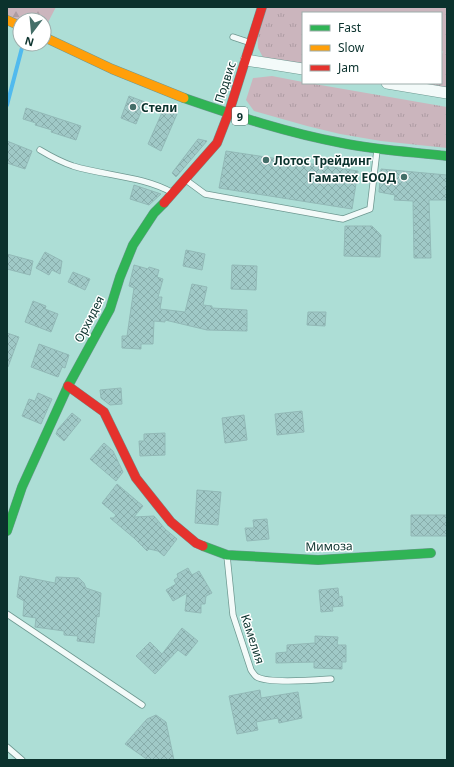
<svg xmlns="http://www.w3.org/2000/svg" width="454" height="767" font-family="'Noto Sans',sans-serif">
<defs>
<pattern id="grass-tufts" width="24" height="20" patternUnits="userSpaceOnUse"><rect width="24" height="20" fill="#cbb5bd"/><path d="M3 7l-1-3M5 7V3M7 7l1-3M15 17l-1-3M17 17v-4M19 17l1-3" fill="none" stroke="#ad9ca3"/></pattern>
<pattern id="forest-firs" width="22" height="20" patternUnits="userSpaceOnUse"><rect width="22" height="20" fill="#cbb5bd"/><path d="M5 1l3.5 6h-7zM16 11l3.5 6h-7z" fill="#ad9ca3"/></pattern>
<pattern id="building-cross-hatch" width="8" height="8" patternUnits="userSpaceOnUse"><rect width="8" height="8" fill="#a0c9c7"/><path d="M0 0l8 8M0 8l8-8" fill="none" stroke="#88adab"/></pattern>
</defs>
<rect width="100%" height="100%" fill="#added6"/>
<!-- grass -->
<path fill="url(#grass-tufts)" d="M262 7H447V93L387 83H441V13H303V69L266 63 258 48 257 23Z
M272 76 303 82V83H309L447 107V148L381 141 340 134 307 126 254 111 246 100 253 78Z"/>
<!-- forest -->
<path fill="url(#forest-firs)" d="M7 7H56L44 30V20H7Z"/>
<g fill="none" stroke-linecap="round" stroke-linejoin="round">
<!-- stream -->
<path stroke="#51baee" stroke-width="4" d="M7 105 23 44"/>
</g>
<!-- building -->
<path fill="url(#building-cross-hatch)" stroke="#92b9b7" d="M129 96 145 102 136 124 121 118Z
M26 108 81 126 76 140 51 132 52 130 35 125 36 123 23 119Z
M164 108 177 114 161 151 148 144Z
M198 139 207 141 176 177 172 173Z
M7 141 32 151 25 169 7 163Z
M226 151 358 171 352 209 219 188Z
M381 169 447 175V200H429L431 258H414L413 201 394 200 395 195 379 192Z
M134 185 161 194 149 205 130 199Z
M345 226H372L381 235 380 257 344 256Z
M186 250 205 254 202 270 183 266Z
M45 252 62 261 60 274 52 270 49 275 36 268Z
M7 254 33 261 30 275 7 269Z
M134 265 148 269 149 267 159 270 157 277 163 279 158 297H162L160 309 185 312 192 284 207 287 203 305 212 306V308L247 310V331L207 330 165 320V322L154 321 153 344H141V349L122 348V336H127L134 288 129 286Z
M232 265 257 266 256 290 231 289Z
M73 272 90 279 85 290 68 282Z
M33 301 46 306 45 309 58 314 51 332 25 322Z
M308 312H326L325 326 307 325Z
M7 333 19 337 8 367H7Z
M39 344 69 355 65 368 62 367 58 377 31 367Z
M121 388 122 404 110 405 101 398 100 390Z
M38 393 52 399 41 424 22 416 29 399 35 401Z
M302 411 304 432 277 435 275 414Z
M72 413 81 420 64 441 56 434 58 429Z
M244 415 247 440 225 443 222 418Z
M165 433V455L140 456 139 441H144V434Z
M104 443 113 451 123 472 116 481 90 459Z
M117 484 143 506 134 517 154 516 165 529 177 539 164 556 158 551 149 549 147 551 134 538 110 518H114L116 515 102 503Z
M197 490 221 492 218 525 195 523Z
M411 515H447V536H411Z
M267 519 269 539 247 541 245 528H254L253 520Z
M188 568 192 575 199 571 212 593 206 596 205 604H201V613L185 611 187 593 173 601 166 590 176 584 174 580 178 577 177 574Z
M20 576 55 583 56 577 79 578 84 583 86 588 101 593 99 617 97 616 94 643 77 641 78 636 64 635V631L35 627 36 618 23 616 24 601 17 597Z
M338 588 339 597 342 596 343 606 332 607 333 611 321 612 319 590Z
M182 628 198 641 186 656 178 650 155 674 136 656 150 642 162 654Z
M315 636 338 637 337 645H346V662H342V669L314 668V662L276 663V653L287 652V645L315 643Z
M260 690 261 698 298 692 302 718 279 723 278 718 256 722 258 730 237 734 229 696Z
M156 715 166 722 174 760H148L125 744 147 719Z"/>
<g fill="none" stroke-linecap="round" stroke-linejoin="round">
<defs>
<path id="lane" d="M233 37 251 43
M40 150C50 156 61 162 73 166 106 176 143 176 173 193
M186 180 205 194 343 219 370 209 377 150
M227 556 233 615 251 670C253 673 255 676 257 677 269 684 316 680 331 679
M7 614 142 705
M7 747 22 760"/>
<path id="street" d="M246 60 303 69
M387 83 447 93"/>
<path id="fast" d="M184 98C236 116 288 133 342 143 376 150 412 152 447 156
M7 531 22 487 68 386 110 309 120 277 133 245 154 213 164 203
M203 546 227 555 318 560 431 553"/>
<path id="slow" d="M7 20 20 26
M44 37 112 69 184 98"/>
<path id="jam" d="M164 203 217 143 229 112 262 7
M68 386 104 412 136 478 171 522 196 543 203 546"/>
</defs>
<!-- lane casing -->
<use href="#lane" stroke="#6e9891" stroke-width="7"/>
<!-- street casing -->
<use href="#street" stroke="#6e9891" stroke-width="12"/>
<!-- fast casing -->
<use href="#fast" stroke="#6e9891" stroke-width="10"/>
<!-- slow casing -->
<use href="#slow" stroke="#6e9891" stroke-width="10"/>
<!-- jam casing -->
<use href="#jam" stroke="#6e9891" stroke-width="10"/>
<!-- path -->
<path stroke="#c6d7d4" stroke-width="2.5" stroke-dasharray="2 3" stroke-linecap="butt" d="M441 52 447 53"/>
<!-- lane -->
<use href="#lane" stroke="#f3faf9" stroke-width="5.5"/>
<!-- street -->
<use href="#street" stroke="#f3faf9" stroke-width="11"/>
<!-- fast -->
<use href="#fast" stroke="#30b455" stroke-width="9"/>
<!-- slow -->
<use href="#slow" stroke="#ff9f0a" stroke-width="9"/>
<!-- jam -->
<use href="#jam" stroke="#e5322d" stroke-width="9"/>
</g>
<!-- markers -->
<g fill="#446e68" stroke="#fff" stroke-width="1.5">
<circle cx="133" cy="107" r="4"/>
<circle cx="266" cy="160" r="4"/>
<circle cx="404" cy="177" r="4"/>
</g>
<g text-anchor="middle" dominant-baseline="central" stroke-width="3" stroke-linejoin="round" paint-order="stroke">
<!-- shield labels -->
<rect fill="#fff" stroke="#54706c" stroke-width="1" x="232" y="107" width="16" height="18" rx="3"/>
<g font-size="11" font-weight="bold" fill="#0b322d">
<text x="240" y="116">9</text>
</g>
<!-- street labels -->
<g font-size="12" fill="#0b322d" stroke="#fff">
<text transform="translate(225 82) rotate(-72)">Подвис</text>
<text transform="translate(89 319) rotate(-63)">Орхидея</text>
<text transform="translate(329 546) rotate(-1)">Мимоза</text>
<text transform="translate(253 639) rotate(72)">Камелия</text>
</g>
<!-- poi labels -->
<g font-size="12" font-weight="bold" fill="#0b322d" stroke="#fff" text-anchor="start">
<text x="141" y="107">Стели</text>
<text x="274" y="160">Лотос Трейдинг</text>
<text x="396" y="177" text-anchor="end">Гаматех ЕООД</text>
</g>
</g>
<!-- border -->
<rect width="454" height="767" fill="none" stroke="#0b322d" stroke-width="16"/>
<!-- legend -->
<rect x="302" y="12" width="140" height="72" fill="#ffffff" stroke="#9dadab"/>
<rect x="310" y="25" width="20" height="6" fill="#30b455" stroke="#9dadab"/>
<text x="338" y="32" font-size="12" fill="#0b322d">Fast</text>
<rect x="310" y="45" width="20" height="6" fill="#ff9f0a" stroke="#9dadab"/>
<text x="338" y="52" font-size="12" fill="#0b322d">Slow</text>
<rect x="310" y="65" width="20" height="6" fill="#e5322d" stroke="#9dadab"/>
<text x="338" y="72" font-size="12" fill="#0b322d">Jam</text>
<!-- north arrow -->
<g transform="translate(32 32) rotate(196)"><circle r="19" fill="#ffffff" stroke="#9dadab"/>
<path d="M0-3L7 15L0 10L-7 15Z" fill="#446e68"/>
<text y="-6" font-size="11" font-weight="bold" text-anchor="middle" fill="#0b322d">N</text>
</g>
</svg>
